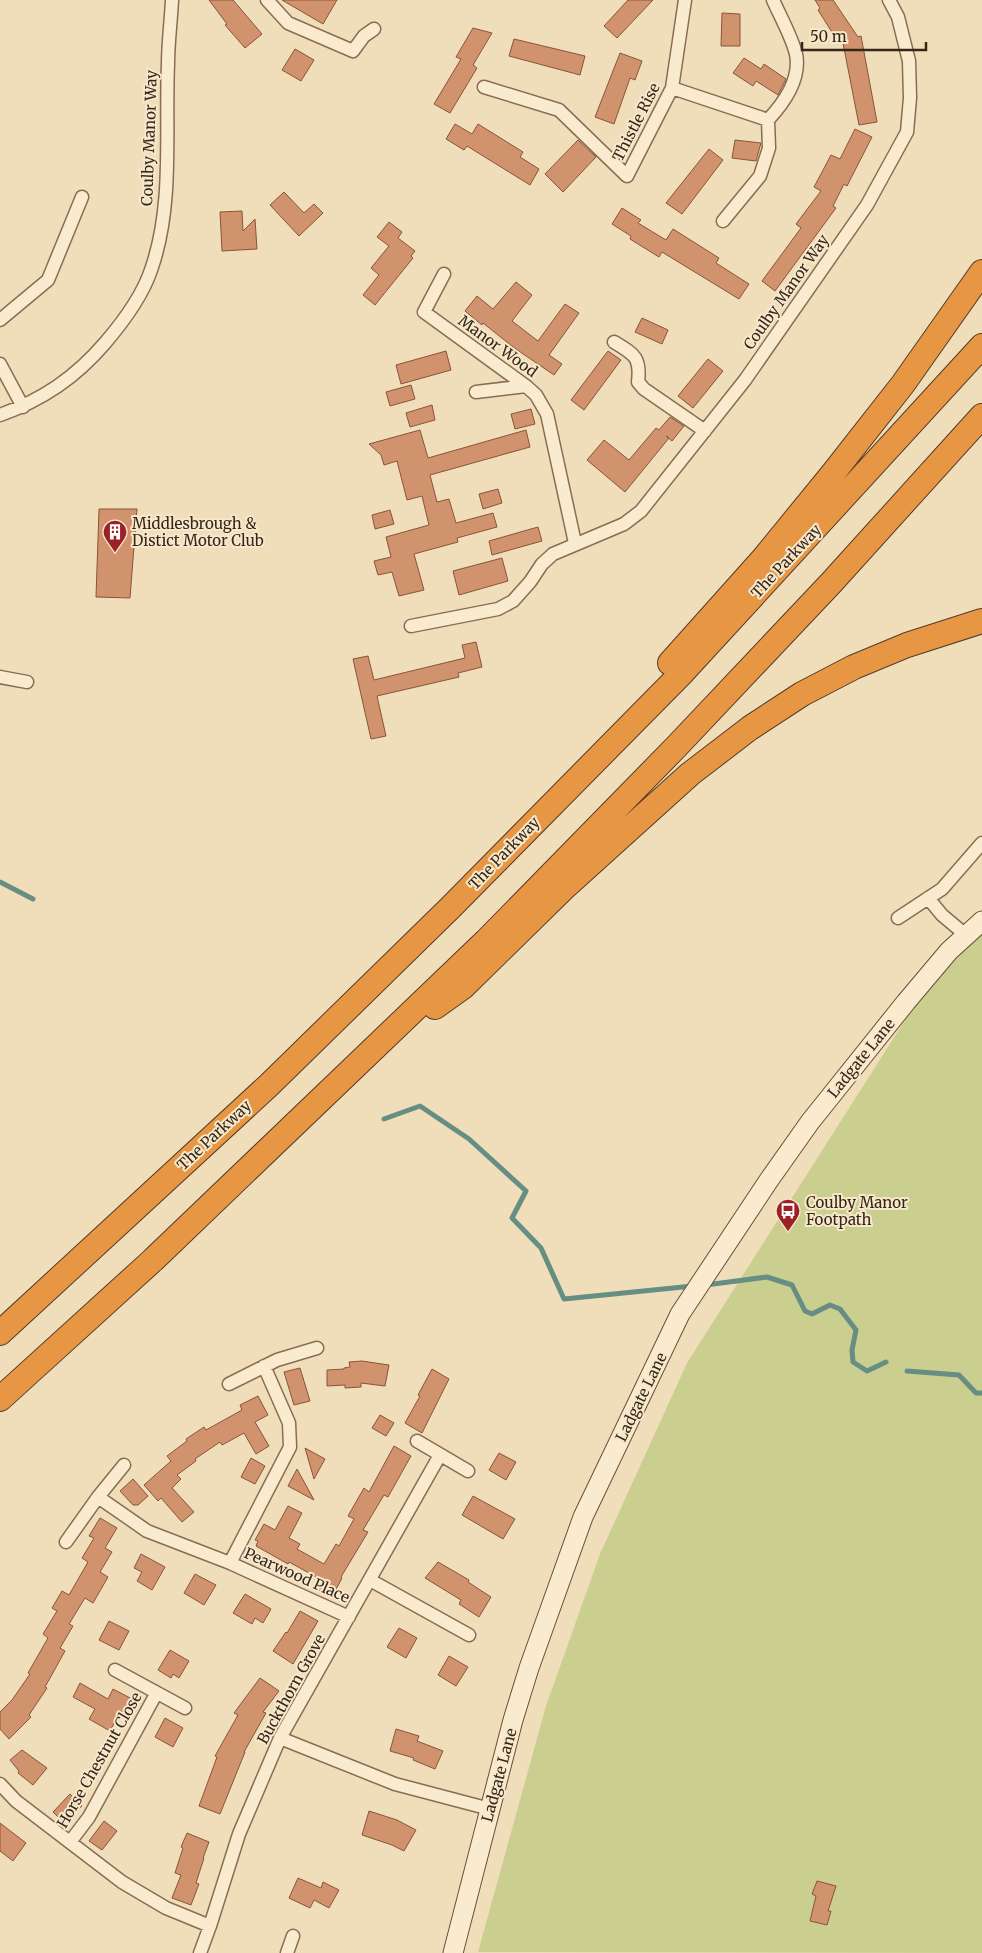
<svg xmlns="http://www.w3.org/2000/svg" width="982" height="1953" font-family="Merriweather,serif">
<rect width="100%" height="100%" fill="#f0debb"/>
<!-- green -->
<path fill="#cace8f" d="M982 928V1953L478 1952 546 1706 600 1554 687 1363 949 951Z"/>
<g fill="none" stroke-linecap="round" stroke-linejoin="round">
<!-- stream -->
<path stroke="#678e83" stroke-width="5" d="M0 882 33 899
M384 1119 420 1106 469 1139 526 1191 512 1218 541 1248 564 1299 693 1286
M706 1285 767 1277 792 1285 805 1311 812 1314 830 1305 840 1309 856 1330 852 1350 853 1362 867 1371 886 1362
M907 1371 959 1375 976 1393H982"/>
</g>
<!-- building -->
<path fill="#d1926e" stroke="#895439" d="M209 0H233L262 34 245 48 225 25 227 24Z
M282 0H337L323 24Z
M628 0H653L617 38 604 26Z
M815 0H833L858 37 861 36 877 122 859 125 841 33 835 37 818 10 820 8Z
M722 13 740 14V46H721Z
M473 28 492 33 473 65 477 68 450 113 434 104 461 59 456 57Z
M514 39 585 56 580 75 509 56Z
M295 49 314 60 301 81 282 70Z
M620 53 642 61 635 80 630 78 614 124 595 117Z
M744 58 761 69 764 64 786 79 778 95 756 81 753 86 733 73Z
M455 124 472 134 478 124 523 152 520 157 539 169 530 185 467 146 464 150 446 139Z
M855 129 872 137 847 186 844 184 833 206 836 208 775 291 762 281 801 228 796 224 821 191 814 187 831 155 840 159Z
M578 140 596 157 563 192 545 174Z
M735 140 761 143 756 161 732 158Z
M709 149 723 160 682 214 666 203Z
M284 192 304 213 314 204 323 213 299 236 270 205Z
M622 208 641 220 638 223 666 240 673 229 719 258 716 263 749 284 739 299 662 252 659 257 630 239 631 236 612 224Z
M242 211 243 231 255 219 257 249 222 251 220 212Z
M389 222 402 232 398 238 415 251 411 256 413 258 375 305 363 295 379 275 371 268 389 246 377 237Z
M516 282 532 295 512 321 538 341 565 304 579 313 549 355 562 364 554 375 513 347 483 323 482 325 465 311 477 296 493 309Z
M642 318 668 330 662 344 635 332Z
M446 351 451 370 401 384 396 365Z
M608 351 621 360 584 410 571 400Z
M708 359 723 371 693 408 678 396Z
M411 385 415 399 390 406 386 392Z
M432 405 435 420 410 427 406 413Z
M531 409 535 424 515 429 511 414Z
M670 417 684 426 672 441 666 436 669 438 625 492 587 460 604 440 629 460 656 428 659 430Z
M420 430 428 458 526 430 530 447 430 475 437 502 449 499 456 523 493 513 497 527 457 538 458 542 414 554 424 590 399 596 392 572 378 575 374 561 391 557 386 537 429 525 422 496 407 500 397 461 384 465 381 455 369 444Z
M498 489 502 503 483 509 479 494Z
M99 509H137L130 598 96 597Z
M390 510 394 524 375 529 372 515Z
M538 527 542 541 492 555 489 541Z
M502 558 508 581 459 595 453 571Z
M476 642 482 667 458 673 459 677 377 696 386 736 371 739 353 659 368 656 374 680 465 658 462 645Z
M362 1361 389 1365 385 1386 361 1383V1387L345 1388V1385L327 1386V1370L344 1369V1368L350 1367 349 1362Z
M300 1368 310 1401 294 1405 284 1372Z
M432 1369 449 1379 422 1433 405 1423 420 1396 418 1395Z
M258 1396 268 1415 255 1422 269 1446 256 1454 244 1433 222 1445 220 1442 195 1459 196 1461 177 1475 181 1479 172 1488 194 1512 182 1522 161 1498 158 1501 144 1485 171 1461 167 1456 187 1441 186 1439 204 1427 206 1430 242 1410 240 1405Z
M380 1415 394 1423 386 1436 372 1428Z
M394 1446 411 1456 388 1497 384 1495 363 1530 368 1532 341 1577 342 1578 332 1597 315 1588 320 1579 289 1562 288 1564 256 1546 258 1541 255 1540 264 1524 275 1530 288 1506 302 1513 289 1538 300 1544 297 1549 324 1564 336 1544 339 1546 354 1519 348 1516 364 1488 369 1492Z
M305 1448 325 1459 314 1479Z
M499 1453 516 1462 506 1480 489 1470Z
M251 1458 265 1466 255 1484 241 1477Z
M297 1469 314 1500 288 1486Z
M133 1479 148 1496 138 1505H133L120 1491Z
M473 1496 515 1519 503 1539 462 1515Z
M100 1518 117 1528 105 1548 112 1552 100 1572 108 1577 93 1603 85 1598 69 1624 73 1626 60 1648 65 1651 45 1687 47 1688 29 1715 31 1717 9 1739 0 1729V1712L12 1700 30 1674 28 1673 48 1638 43 1634 57 1611 52 1608 62 1591 69 1595 88 1562 82 1558 94 1538 89 1536Z
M141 1554 165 1567 152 1590 137 1581 142 1572 134 1568Z
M438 1562 469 1580 468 1582 491 1597 479 1617 459 1604 461 1600 425 1578Z
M195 1574 216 1585 204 1605 184 1593Z
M245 1594 271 1609 263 1623 255 1618 252 1624 233 1613Z
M300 1611 318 1621 293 1664 273 1651 286 1632 287 1633Z
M109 1621 129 1631 119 1650 99 1640Z
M399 1628 417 1638 406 1658 387 1647Z
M170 1650 189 1661 179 1678 173 1674 171 1678 158 1670Z
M449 1656 468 1667 456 1686 438 1675Z
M260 1678 279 1691 263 1712 266 1713 244 1752H245L220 1814 199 1806 217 1757 215 1756 238 1715 234 1713Z
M80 1683 108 1699 113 1689 134 1700 127 1714 121 1711 110 1731 89 1719 95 1709 73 1697Z
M165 1718 183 1728 173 1747 155 1737Z
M396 1729 419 1736 417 1741 443 1751 435 1769 413 1760 414 1758 390 1751Z
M22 1750 47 1768 33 1785 18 1773 19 1771 10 1760Z
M70 1794 82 1806 64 1823 53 1812Z
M369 1811 397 1820 416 1830 404 1851 392 1845 362 1835Z
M104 1821 117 1831 102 1850 89 1841Z
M0 1823 26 1843 13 1861 0 1851Z
M187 1833 209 1842 203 1858H204L196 1883 199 1884 191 1905 172 1898 181 1875 175 1873 183 1848 181 1847Z
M298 1878 321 1888 323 1882 339 1890 329 1908 314 1900 310 1908 289 1898Z
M817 1881 836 1886 828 1911H831L827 1925 810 1921 816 1896 812 1894Z"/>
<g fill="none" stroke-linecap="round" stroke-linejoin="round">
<defs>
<path id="street" d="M267 0 288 23 353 51 364 36 374 29
M484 87 559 110 627 176 672 88 685 0
M672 88 768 120
M723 221 760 176 769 148 768 120C784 103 801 79 796 54 792 37 780 16 773 0
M444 274 424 312 526 386 536 395 547 414 575 543
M0 320 48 280 82 197
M614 342C634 354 641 357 638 382L644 389 705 431
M0 364 23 407
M476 392 526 386
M0 415C42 400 75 378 105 343 123 322 142 297 151 270 174 205 165 132 168 64 168 43 171 21 172 0
M411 626 498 609 513 601 530 582 542 564 553 554 624 524 641 511 745 380 867 205 907 132 910 98 909 61 898 17 889 0
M0 677 27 682
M928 898 942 915 967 936
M898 918 942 889 982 843
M229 1384 277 1360 317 1348
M417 1441 468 1471
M98 1497 147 1531 230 1563 349 1617
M66 1542 98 1497 124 1465
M230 1563 290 1447 289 1423 264 1366
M370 1580 469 1635
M115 1670 185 1708
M280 1738 395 1784 490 1809
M0 1784 16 1801 122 1882 166 1908 210 1926
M70 1842 89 1817 156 1694
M200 1953 210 1926 239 1834 280 1738 440 1455
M287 1953 293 1936"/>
<path id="secondary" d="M453 1953 513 1720 529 1668 583 1517 680 1314 769 1180 810 1122 906 1002 949 951 982 921"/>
<path id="highway" d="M670 663 763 559 834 472 903 384 982 272
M435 1007 463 987 566 886 690 774 750 728 802 694 854 667 907 645 982 621
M0 1333 269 1085 451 907 683 672 982 346
M0 1399 153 1260 486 941 676 747 831 583 982 416"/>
</defs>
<!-- street casing -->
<use href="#street" stroke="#886d54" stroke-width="15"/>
<!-- secondary casing -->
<use href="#secondary" stroke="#6a4e38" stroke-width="21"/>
<!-- highway casing -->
<use href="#highway" stroke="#553b29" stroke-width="26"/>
<!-- street -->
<use href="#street" stroke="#fbebce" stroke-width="12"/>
<!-- secondary -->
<use href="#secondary" stroke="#fbebce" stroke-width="19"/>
<!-- highway -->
<use href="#highway" stroke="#e79744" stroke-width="24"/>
</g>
<!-- icons -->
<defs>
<symbol id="building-pin" viewBox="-11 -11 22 30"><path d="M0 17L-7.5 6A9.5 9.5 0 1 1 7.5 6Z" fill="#9b2127" stroke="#f7e8cb"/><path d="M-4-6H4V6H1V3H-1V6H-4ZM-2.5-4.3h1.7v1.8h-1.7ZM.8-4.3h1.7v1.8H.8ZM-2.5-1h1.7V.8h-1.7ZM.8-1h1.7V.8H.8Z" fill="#fff"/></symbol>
<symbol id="bus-pin" viewBox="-11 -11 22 30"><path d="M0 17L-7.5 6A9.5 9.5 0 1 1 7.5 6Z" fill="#9b2127" stroke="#f7e8cb"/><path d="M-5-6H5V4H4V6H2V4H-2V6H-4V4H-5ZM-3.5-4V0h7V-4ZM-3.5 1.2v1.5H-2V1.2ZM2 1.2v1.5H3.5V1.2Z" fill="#fff"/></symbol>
</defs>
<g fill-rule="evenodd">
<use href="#building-pin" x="101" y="518" width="28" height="38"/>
<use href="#bus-pin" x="774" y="1197" width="28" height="38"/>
</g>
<g text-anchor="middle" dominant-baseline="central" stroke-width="4" stroke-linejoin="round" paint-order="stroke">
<!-- street labels -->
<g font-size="15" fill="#36261a" stroke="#f7e8cb">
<text transform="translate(636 122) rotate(-63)">Thistle Rise</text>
<text transform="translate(149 138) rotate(-88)">Coulby Manor Way</text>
<text transform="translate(786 292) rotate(-55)">Coulby Manor Way</text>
<text transform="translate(498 346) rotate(36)">Manor Wood</text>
<text transform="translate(786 561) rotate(-47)">The Parkway</text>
<text transform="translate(504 853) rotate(-46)">The Parkway</text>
<text transform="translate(861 1058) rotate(-51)">Ladgate Lane</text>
<text transform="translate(214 1135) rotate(-43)">The Parkway</text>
<text transform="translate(641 1397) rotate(-64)">Ladgate Lane</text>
<text transform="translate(297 1575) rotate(24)">Pearwood Place</text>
<text transform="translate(291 1689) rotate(-61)">Buckthorn Grove</text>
<text transform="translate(99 1760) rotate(-60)">Horse Chestnut Close</text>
<text transform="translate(499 1775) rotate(-75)">Ladgate Lane</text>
</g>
<!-- poi labels -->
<g font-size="15" fill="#36261a" stroke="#f7e8cb" text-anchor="start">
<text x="132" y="523">Middlesbrough &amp;<tspan x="132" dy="17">Distict Motor Club</tspan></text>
<text x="806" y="1202">Coulby Manor<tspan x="806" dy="17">Footpath</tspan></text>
</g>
</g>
<!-- scale -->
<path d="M802 42v8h124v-8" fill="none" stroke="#36261a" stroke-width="2.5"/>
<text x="810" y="42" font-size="15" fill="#36261a" stroke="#f7e8cb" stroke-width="4" paint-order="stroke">50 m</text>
</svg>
